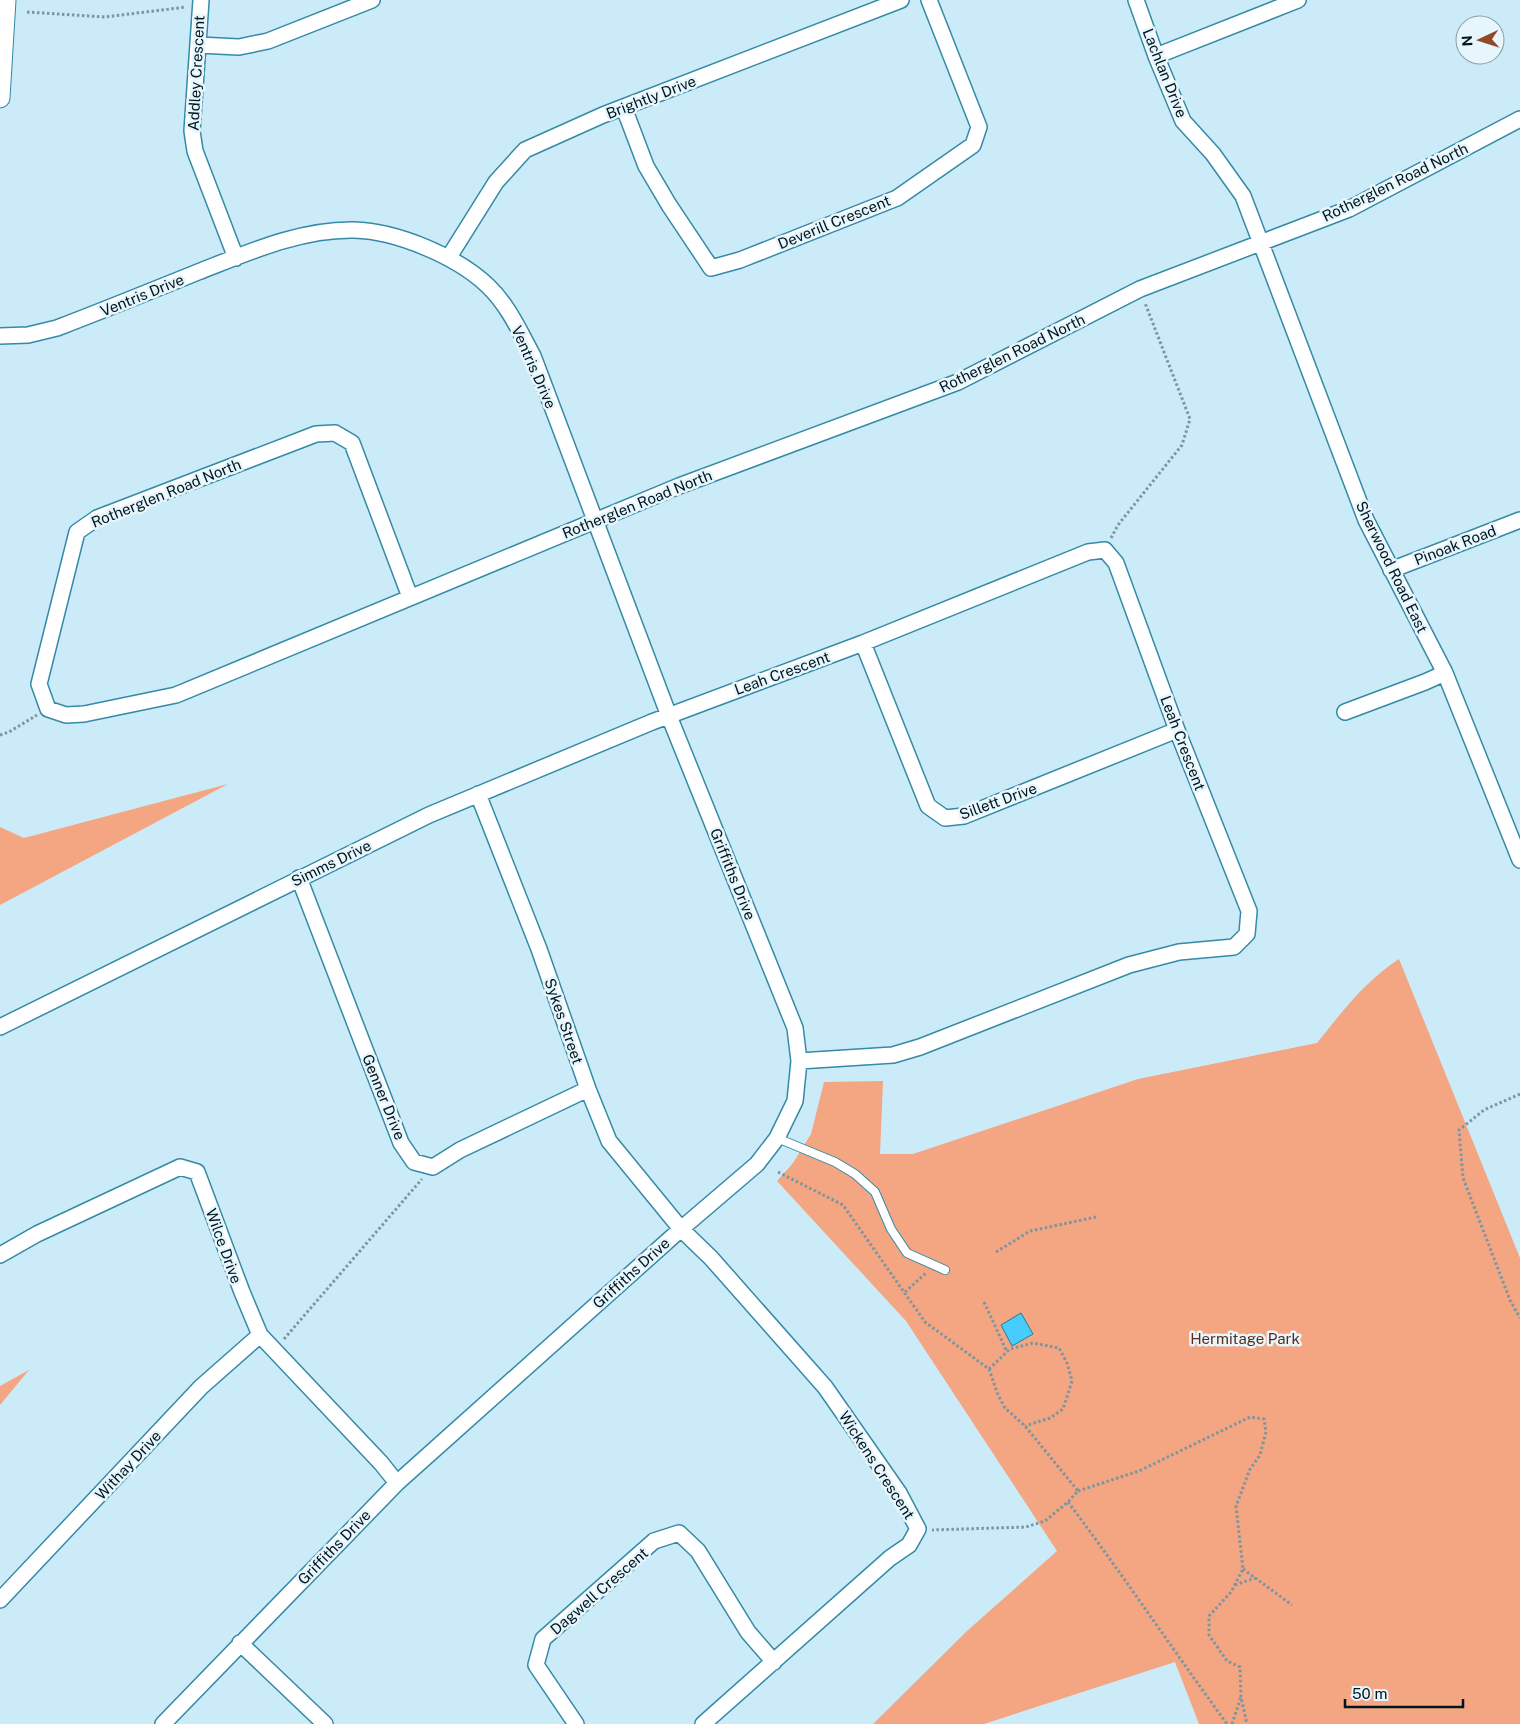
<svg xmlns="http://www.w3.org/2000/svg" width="1520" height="1724" font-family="'Public Sans',sans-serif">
<rect width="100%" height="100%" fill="#ccebf8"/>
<!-- green -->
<path fill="#f4a582" d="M228 784 0 905V827L24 838Z
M1399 959 1520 1258V1724H1199L1175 1662 984 1724H873L967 1631 1057 1551 906 1321 777 1181 793 1163 811 1134 824 1082 883 1081 880 1154H913L1138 1079 1317 1043C1342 1012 1365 981 1399 959Z
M29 1370 0 1405V1386Z"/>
<!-- building -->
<path fill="#46cdfb" stroke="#227c99" d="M1021 1313 1033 1334 1012 1346 1001 1325Z"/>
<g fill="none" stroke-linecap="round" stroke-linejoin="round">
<defs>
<path id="service" d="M777 1138 835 1162 855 1174 875 1192 891 1229 907 1253 945 1270"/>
<path id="minor" d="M201 0 192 131 195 151 236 258
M1136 0 1156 56 1183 121 1213 154 1243 196 1366 520 1445 673 1520 860
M198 45 239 47 268 41 372 0
M1156 56 1298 0
M624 108 646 166 669 205 711 268 740 260 897 198 973 145 979 127 929 0
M449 257 496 182 525 150 603 115 901 0
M0 336 28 335 57 328C104 310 151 291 198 272 247 253 300 229 354 230 397 231 458 257 488 286 508 305 520 332 533 356L669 716 795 1028 799 1061 795 1101 777 1138 757 1164 681 1229 397 1483 163 1724
M1391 570 1520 520
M410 597 352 443 335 433 316 434 97 518 77 532 39 684 48 709 66 715 84 714 176 695 679 486 958 382 1140 289 1349 209 1520 119
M863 643 928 806 945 818 964 816 1177 730
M1345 712 1425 682 1445 673
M478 794 539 949 588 1089 609 1141 681 1229 711 1258 825 1387 899 1493 918 1529 909 1545 890 1558 703 1724
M299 878 401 1143 414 1162 433 1167 460 1150 588 1089
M0 1027 429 815 652 722 863 643 1088 552 1105 550 1116 563 1177 730 1249 911 1247 934 1234 947 1179 952 1129 965 920 1047 893 1055 799 1061
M0 1255 37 1234 180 1167 197 1172 242 1292 260 1335 381 1463 397 1483
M0 1600 201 1387 260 1335
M240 1643 325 1724
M576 1724 536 1665 543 1639 654 1541 679 1533 698 1551 748 1632 774 1662"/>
<path id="tertiary" d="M0 98 6 0"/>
</defs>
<!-- service casing -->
<use href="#service" stroke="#348aa7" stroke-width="10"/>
<!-- minor casing -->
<use href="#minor" stroke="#348aa7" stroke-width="18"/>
<!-- tertiary casing -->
<use href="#tertiary" stroke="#348aa7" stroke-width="21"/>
<!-- path -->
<path stroke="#7b96a1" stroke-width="3" stroke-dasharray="2.5 2.5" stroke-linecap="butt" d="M27 12 105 17 186 7
M1111 538 1118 525 1182 445 1190 419 1145 303
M0 735 9 732 37 715
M1520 1094 1484 1110 1459 1130 1463 1178 1510 1300 1520 1318
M778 1172 843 1205 925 1322 989 1369 998 1395 1005 1408 1025 1426 1078 1491 1068 1502 1045 1521 1026 1527 932 1530
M996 1252 1030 1231 1096 1217
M905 1292 926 1273
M984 1302 1007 1352
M284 1339 422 1179
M989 1369 1010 1349 1033 1343 1059 1348 1067 1363 1072 1381 1063 1409 1050 1418 1025 1426
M1078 1491 1139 1471 1250 1417 1264 1419 1266 1432 1260 1455 1250 1469 1236 1506 1243 1569 1231 1592 1209 1616V1635L1227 1661 1240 1667 1241 1697 1247 1724
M1068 1502C1123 1575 1173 1650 1227 1724
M1243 1569 1292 1605
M1235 1585 1255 1578
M1232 1724 1241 1697"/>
<!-- service -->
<use href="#service" stroke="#fff" stroke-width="8"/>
<!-- minor -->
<use href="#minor" stroke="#fff" stroke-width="15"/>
<!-- tertiary -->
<use href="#tertiary" stroke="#fff" stroke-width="19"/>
</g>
<g text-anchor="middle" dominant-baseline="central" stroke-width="5" stroke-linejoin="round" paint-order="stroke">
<!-- street labels -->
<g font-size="15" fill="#00151e" stroke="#e6f6fc">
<text transform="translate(196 73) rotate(-87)">Addley Crescent</text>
<text transform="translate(1165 73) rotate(68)">Lachlan Drive</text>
<text transform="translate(651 97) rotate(-21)">Brightly Drive</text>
<text transform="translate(1395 182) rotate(-26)">Rotherglen Road North</text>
<text transform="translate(834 222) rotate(-22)">Deverill Crescent</text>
<text transform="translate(142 295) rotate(-22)">Ventris Drive</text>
<text transform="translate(1012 353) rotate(-26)">Rotherglen Road North</text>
<text transform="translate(534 367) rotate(66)">Ventris Drive</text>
<text transform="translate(166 493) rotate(-22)">Rotherglen Road North</text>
<text transform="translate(637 504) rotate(-22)">Rotherglen Road North</text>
<text transform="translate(1455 545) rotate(-21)">Pinoak Road</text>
<text transform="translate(1392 567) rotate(64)">Sherwood Road East</text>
<text transform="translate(782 673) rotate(-20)">Leah Crescent</text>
<text transform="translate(1183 743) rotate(69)">Leah Crescent</text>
<text transform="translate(998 801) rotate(-20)">Sillett Drive</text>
<text transform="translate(331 863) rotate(-26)">Simms Drive</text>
<text transform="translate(733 874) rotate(68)">Griffiths Drive</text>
<text transform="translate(564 1021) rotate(71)">Sykes Street</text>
<text transform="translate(384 1097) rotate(68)">Genner Drive</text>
<text transform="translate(224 1246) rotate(70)">Wilce Drive</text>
<text transform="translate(631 1273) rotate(-42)">Griffiths Drive</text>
<text transform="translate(128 1465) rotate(-47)">Withay Drive</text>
<text transform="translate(877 1465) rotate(57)">Wickens Crescent</text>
<text transform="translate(334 1547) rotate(-46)">Griffiths Drive</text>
<text transform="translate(599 1591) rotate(-41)">Dagwell Crescent</text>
</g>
<!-- park labels -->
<g font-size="15" fill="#5b2c15" stroke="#e6f6fc">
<text x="1245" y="1338">Hermitage Park</text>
</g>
</g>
<!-- north arrow -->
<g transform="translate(1480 40) rotate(266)"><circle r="24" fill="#e6f6fc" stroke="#8a9ca3"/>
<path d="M0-4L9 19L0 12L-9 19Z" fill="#914927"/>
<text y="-8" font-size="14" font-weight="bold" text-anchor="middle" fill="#00151e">N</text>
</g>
<!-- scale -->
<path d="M1345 1699v8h118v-8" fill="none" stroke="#00151e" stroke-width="2.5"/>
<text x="1352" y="1699" font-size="15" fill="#00151e" stroke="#e6f6fc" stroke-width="4" paint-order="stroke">50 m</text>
</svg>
